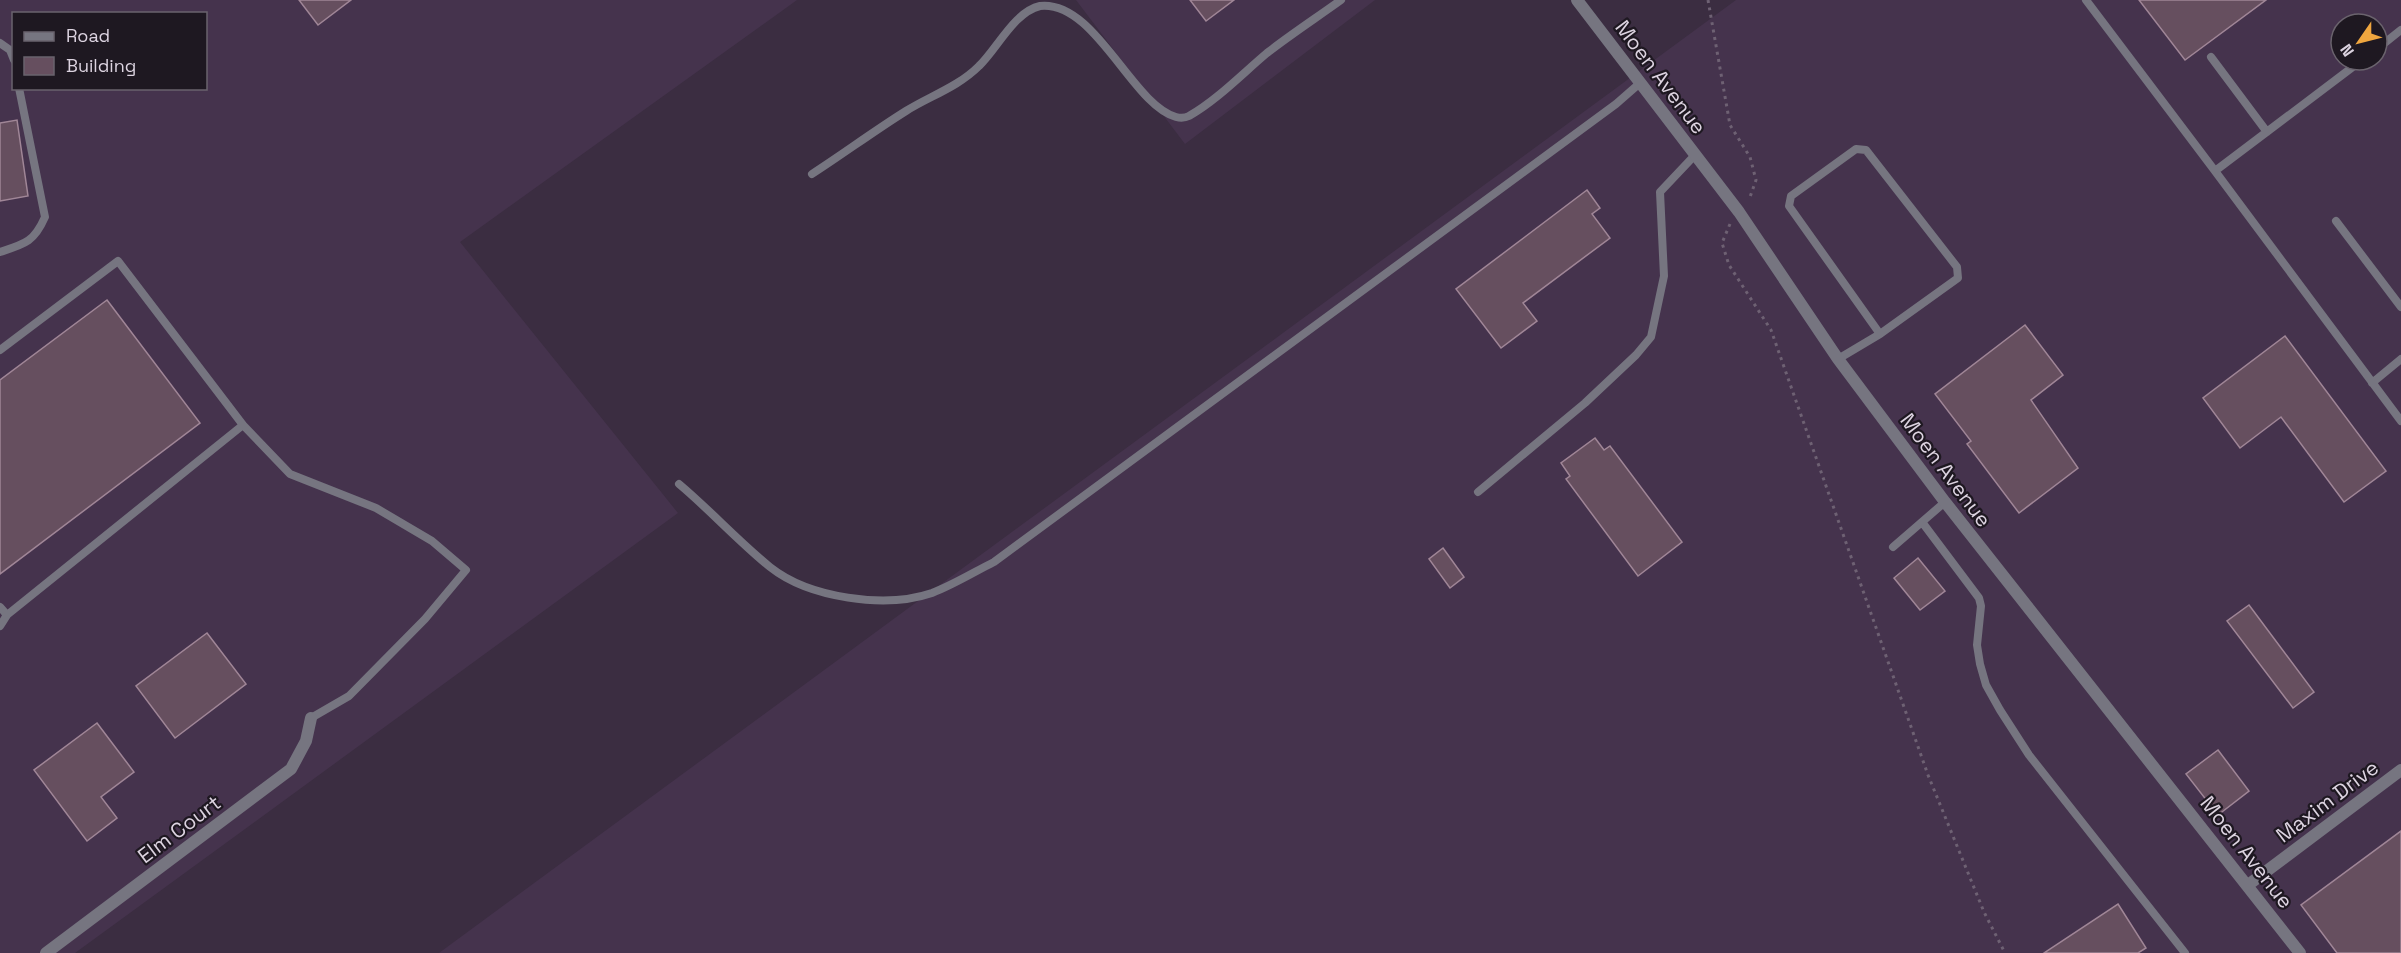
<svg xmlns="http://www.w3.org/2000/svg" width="2401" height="953" font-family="'Space Grotesk',sans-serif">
<rect width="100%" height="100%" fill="#3b2d41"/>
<!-- built -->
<path fill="#45334d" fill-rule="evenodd" d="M0 0H797L460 242 678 513 75 953H0ZM14 14H206V88H14Z
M1076 0H1375L1185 144Z
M1736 0H2401V953H439ZM2341 24H2377V60H2341Z"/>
<!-- building -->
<path fill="#664f5f" stroke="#a08697" stroke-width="1.5" d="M299 0H351L318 25Z
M1190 0H1234L1206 21Z
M2139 0H2266L2185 60Z
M17 120 28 196 0 201V123Z
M1587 190 1600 208 1592 214 1610 238 1523 303 1537 321 1501 348 1456 289Z
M107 300 200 423 0 574V380Z
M2025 325 2063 375 2031 400 2078 468 2019 513 1967 444 1971 441 1935 394Z
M2285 336 2386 471 2344 502 2281 417 2240 448 2203 398Z
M1595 438 1604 450 1610 446 1682 542 1638 576 1566 479 1570 476 1561 463Z
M1443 548 1464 577 1450 588 1429 559Z
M1918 558 1945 591 1920 610 1894 578Z
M2249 605 2314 692 2293 708 2227 621Z
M207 633 246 684 175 738 136 686Z
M97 723 134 772 101 797 117 818 87 841 34 770Z
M2218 750 2249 791 2218 815 2186 774Z
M2401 831V953H2337L2301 905Z
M2118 904 2146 948 2138 953H2044Z"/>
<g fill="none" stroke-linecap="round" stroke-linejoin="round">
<!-- path -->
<path stroke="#6e6173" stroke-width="3" stroke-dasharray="3 4.5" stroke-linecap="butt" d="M1708 0 1730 125 1750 157 1756 180 1749 200
M1730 224 1722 243 1729 265 1771 330 1928 775 1984 912 2005 953"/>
<!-- service -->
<path stroke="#767580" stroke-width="8" d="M2086 0 2215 171
M0 43 10 50 14 60
M2377 49 2401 30
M2211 57 2267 132
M2362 60 2215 171 2401 421
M812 174C843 154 874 131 906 111 930 96 958 87 979 66 997 49 1014 12 1040 6 1095 0 1132 105 1176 117 1180 118 1185 118 1189 116 1217 100 1242 74 1267 53 1290 35 1316 18 1341 0
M2336 221 2401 307
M0 252C25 244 34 242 45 217L19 88
M0 350 118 261 243 425
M1838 359 1880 334 1958 278 1957 267 1866 150 1856 149 1791 196 1789 206 1880 334
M2372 383 2401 359
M679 484C710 510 738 541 770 567 809 598 885 609 932 593 953 585 974 572 994 562L1616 104 1640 83
M1478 492 1585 403 1636 355 1651 337 1664 276 1660 192 1695 155
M1922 522 1979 598 1981 606 1977 645 1980 664 1986 685 2000 710 2029 755 2185 953
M1893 547 1945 502
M0 607 7 615 0 626
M7 615 243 425 290 474 376 508 432 541 466 570 425 619 349 696 311 718"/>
<!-- minor -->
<path stroke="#767580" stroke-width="12" d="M1577 0 1739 212 1838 359 1945 502 2300 953
M2248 885 2401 770
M46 953 291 769 306 741 311 718"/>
</g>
<g text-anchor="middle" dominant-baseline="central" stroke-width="4.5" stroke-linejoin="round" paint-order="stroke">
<!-- street labels -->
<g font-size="21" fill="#dcd3e0" stroke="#1e1821">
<text transform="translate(1661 77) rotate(53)">Moen Avenue</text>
<text transform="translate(1946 470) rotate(53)">Moen Avenue</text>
<text transform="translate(2327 801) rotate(-37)">Maxim Drive</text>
<text transform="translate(179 829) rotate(-37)">Elm Court</text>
<text transform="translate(2247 852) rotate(52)">Moen Avenue</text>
</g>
</g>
<!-- legend -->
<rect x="12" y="12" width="195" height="78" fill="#1e1821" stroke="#6a636d" stroke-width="1.5"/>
<rect x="24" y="32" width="30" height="9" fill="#767580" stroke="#6a636d" stroke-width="1.5"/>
<text x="66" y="42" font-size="18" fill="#dcd3e0">Road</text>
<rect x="24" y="57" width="30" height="18" fill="#664f5f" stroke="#6a636d" stroke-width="1.5"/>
<text x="66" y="72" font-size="18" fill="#dcd3e0">Building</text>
<!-- north arrow -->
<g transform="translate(2359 42) rotate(235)"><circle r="28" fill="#1e1821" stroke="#6a636d" stroke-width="1.5"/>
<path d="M0-4.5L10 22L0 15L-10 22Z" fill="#f0a63f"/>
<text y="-9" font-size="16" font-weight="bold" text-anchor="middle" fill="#dcd3e0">N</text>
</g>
</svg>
